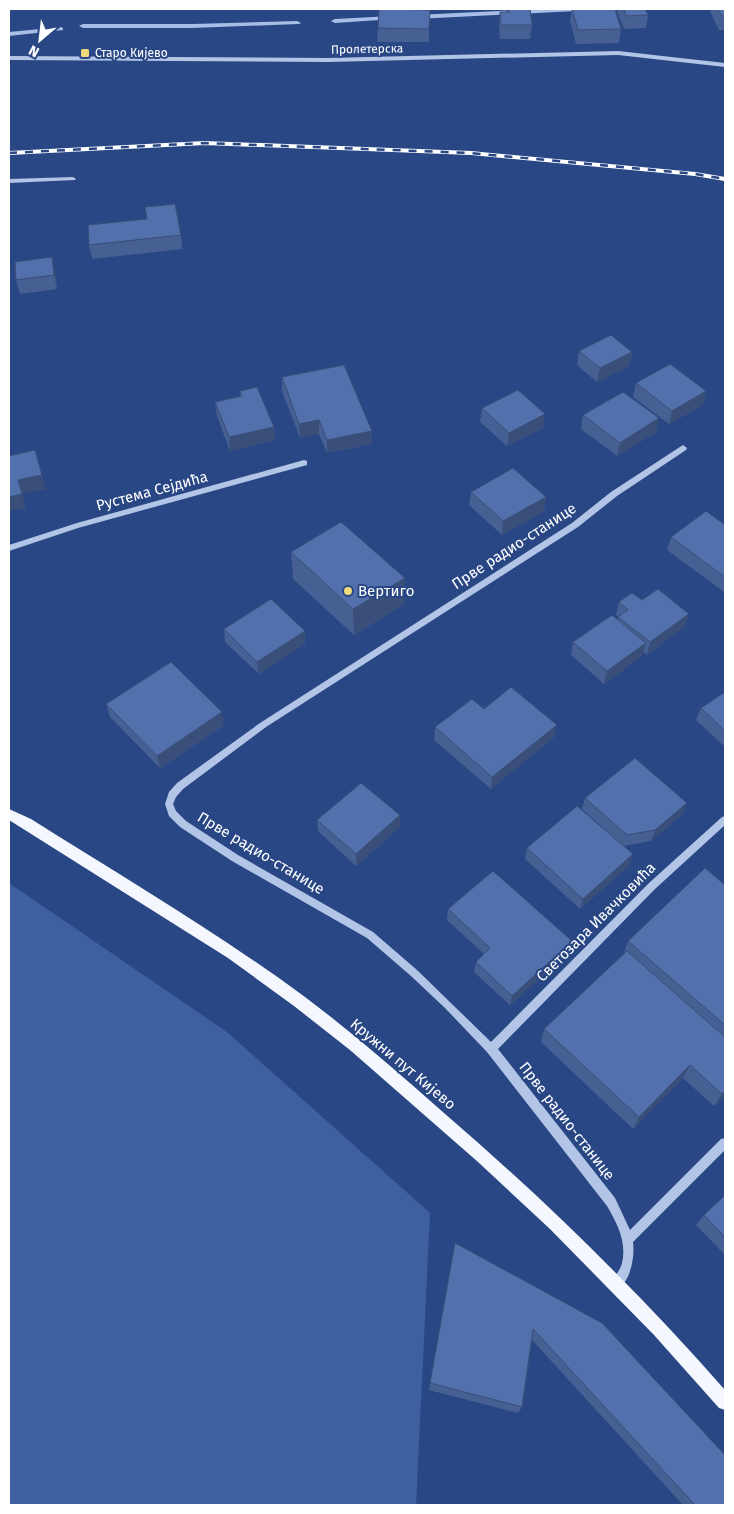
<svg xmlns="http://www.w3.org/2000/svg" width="734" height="1514" font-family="'Fira Sans',sans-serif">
<rect width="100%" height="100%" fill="#294784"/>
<!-- green -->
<path fill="#3e5fa0" d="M9 883 227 1032 430 1213 416 1505H9Z"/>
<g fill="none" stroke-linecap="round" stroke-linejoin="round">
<!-- stream -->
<path fill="#a8bee7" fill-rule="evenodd" d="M539 9H579L576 11 416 19 413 17 416 15Z
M392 16 395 18 394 19 335 23 331 21 335 19Z
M297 21 301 23 299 24 192 28H83L79 26 83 24H192Z
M61 27 63 28V30L9 36V32Z"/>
<!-- minor -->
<path fill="#b3c5e7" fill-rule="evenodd" d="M618 51 725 63V67L618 55 328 62 9 60V56L328 58Z
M73 177 76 179 75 180 9 183V179Z
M683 445 687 448 686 450 617 496 578 527 266 727 183 789 176 797 173 804 176 811 186 821 238 855 373 932 417 970 491 1042 649 883 722 817 725 816V825L655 889 498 1049 615 1198 630 1230 721 1139 725 1138V1150L633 1242C635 1255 631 1283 616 1290L612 1288 610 1284C614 1277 620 1271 622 1263 627 1242 617 1223 607 1206L487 1052 445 1008 411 976 367 938 232 861 180 827 169 816 165 804 169 792 177 783 260 723 572 523 611 492Z
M304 460 307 461V465L78 528 9 551V545L77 523Z"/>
<!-- major -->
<path fill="#f5f7fe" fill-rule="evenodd" d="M9 809 31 819C123 877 217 932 305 997 353 1033 399 1073 444 1113 544 1199 638 1291 725 1390V1410L719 1408 654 1335 550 1229 478 1162 350 1050 294 1006 228 958 9 820Z"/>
<defs>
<path id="rail" d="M9 153 205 143 471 153 695 174 725 179"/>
</defs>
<!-- rail casing -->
<use href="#rail" stroke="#fff" stroke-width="4"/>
<!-- rail -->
<use href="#rail" stroke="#294784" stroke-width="2.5" stroke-dasharray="8" stroke-linecap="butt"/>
</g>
<!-- wall -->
<path fill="#476093" d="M507 9H530L532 25 530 39H500L499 25 500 12H506Z
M572 9 621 29 619 43 576 44 570 21Z
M616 9H645L648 15 646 28 624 29Z
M709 9H725V30H719Z
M378 28 429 29V42H377Z
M181 235 182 249 92 259 89 245Z
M55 271 57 289 20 294 16 280Z
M579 351 632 352 629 366 597 382 577 365Z
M282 377 372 431V444L327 453 319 434 300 438 282 391Z
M636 383 703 405 669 424 633 397Z
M240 391 274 427 275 440 230 451 217 416 215 402 240 397Z
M482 408 545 414 543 428 507 446 480 422Z
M583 415 656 432 617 456 581 429Z
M471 492 546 497 544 511 502 535 469 505Z
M725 525V591L724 592 667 550 671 537Z
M291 552 404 604 354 635 293 579Z
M642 600 685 626 647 655 643 652 642 656 604 684 571 655 573 642 618 620V617L616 615 619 602Z
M224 629 305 631V644L259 674 225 642Z
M725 692V747L696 720 701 708Z
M106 704 224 725 160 768 110 717Z
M484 709 554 737 491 789 434 740 435 727Z
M585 798 683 814 651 841 624 846 630 865 580 909 525 859 527 848 612 836 582 809Z
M400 815V827L356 866 318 831 317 820Z
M725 885V1095L714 1106 683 1078 633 1129 541 1042 544 1029 623 955 628 941Z
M448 909 569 952 510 1005 474 972 476 962 484 954 447 920Z
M725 1195V1255L696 1225 704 1215Z
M455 1243 725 1505H683L532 1340 522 1407 518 1413 429 1390Z"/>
<!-- shaded-wall -->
<path fill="#394e78" d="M52 257 55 271 57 289 54 275Z
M632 352 629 366 597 382 600 368Z
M706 391 703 405 669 424 672 411Z
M545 414 543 428 507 446 509 433Z
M659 418 656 432 617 456 620 443Z
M319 420V434L300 438 299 424Z
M274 427 275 440 230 451 229 437Z
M372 431V444L327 453V440Z
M35 450 46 489 22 494 26 508 9 511V497Z
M546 497 544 511 502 535 503 521Z
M405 578 404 604 354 635 353 609Z
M689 614 685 626 647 655 650 642Z
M305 631V644L259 674 257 662Z
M646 643 642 656 604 684 607 671Z
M222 712 224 725 160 768 157 756Z
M557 725 554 737 491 789 492 777Z
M687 803 683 814 651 841 655 830Z
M400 815V827L356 866V854Z
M633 854 630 865 580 909 583 899Z
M572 941 569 952 510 1005 512 996Z
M690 1065 683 1078 633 1129 639 1117Z
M725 1091V1095L714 1106 722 1094Z"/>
<!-- building -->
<path fill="#5270ab" stroke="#394e78" d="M379 9 430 10 429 29 378 28Z
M508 9H530L532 25H501L500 12H509Z
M572 9H615L621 29 578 30Z
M624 9H645L648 15 626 16Z
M718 9H725V16H722Z
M175 204 181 235 89 245 88 225 147 219 145 207Z
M52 257 54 275 16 280 15 262Z
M611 335 632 352 600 368 579 351Z
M670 364 706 391 672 411 636 383Z
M344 365 372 431 327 440 319 420 299 424 282 377Z
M257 387 274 427 229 437 215 402 242 396 240 391Z
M518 390 545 414 509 433 482 408Z
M623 392 659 418 620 443 583 415Z
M35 450 42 475 18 480 22 494 9 497V456Z
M513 468 546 497 503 521 471 492Z
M706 511 725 525V577L671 537Z
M341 522 405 578 353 609 291 552Z
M658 589 689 614 650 642 618 617 628 610 619 602 632 593 642 600Z
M271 599 305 631 257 662 224 629Z
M612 615 646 643 607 671 573 642Z
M171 662 222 712 157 756 106 704Z
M511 687 557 725 492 777 435 727 472 699 484 709Z
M725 692V731L701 708Z
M635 758 687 803 655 830 627 835 585 798Z
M361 783 400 815 356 854 317 820Z
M577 806 633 854 583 899 527 848Z
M705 868 725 885V1025L628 941Z
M493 871 572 941 512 996 476 962 490 948 448 909Z
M627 951 725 1037V1091L722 1094 690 1065 639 1117 544 1029Z
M725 1195V1237L704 1215Z
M455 1243 602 1323 725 1455V1505H695L533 1329 522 1407 430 1383Z"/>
<!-- markers -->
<g fill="#eeda7b" stroke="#294784" stroke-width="2">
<rect x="80" y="48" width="10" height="10" rx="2.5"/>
<circle cx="348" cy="591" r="5"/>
</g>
<g text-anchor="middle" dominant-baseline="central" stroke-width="4" stroke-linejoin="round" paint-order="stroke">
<!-- far-street labels -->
<g font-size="12" fill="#fff" stroke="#294784">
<text transform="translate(367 49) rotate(-1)">Пролетерска</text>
</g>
<!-- far-poi labels -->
<g font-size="12" fill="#fff" stroke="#294784" text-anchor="start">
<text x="95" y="53">Старо Кијево</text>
</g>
<!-- street labels -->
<g font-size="15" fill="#fff" stroke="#294784">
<text transform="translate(152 491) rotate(-15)">Рустема Сејдића</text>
<text transform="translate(514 546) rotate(-33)">Прве радио-станице</text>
<text transform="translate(261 853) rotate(31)">Прве радио-станице</text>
<text transform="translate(596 922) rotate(-45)">Светозара Ивачковића</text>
<text transform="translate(403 1064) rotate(40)">Кружни пут Кијево</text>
<text transform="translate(567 1121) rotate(52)">Прве радио-станице</text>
</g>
<!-- poi labels -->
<g font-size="15" fill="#fff" stroke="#294784" text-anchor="start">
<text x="358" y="591">Вертиго</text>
</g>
</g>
<!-- border -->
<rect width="734" height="1514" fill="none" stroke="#ffffff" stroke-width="20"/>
<!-- north arrow -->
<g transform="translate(40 40) rotate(208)" stroke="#294784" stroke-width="4" paint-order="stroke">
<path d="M0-4L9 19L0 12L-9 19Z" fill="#ffffff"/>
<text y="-8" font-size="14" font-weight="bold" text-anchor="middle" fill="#ffffff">N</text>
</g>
</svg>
